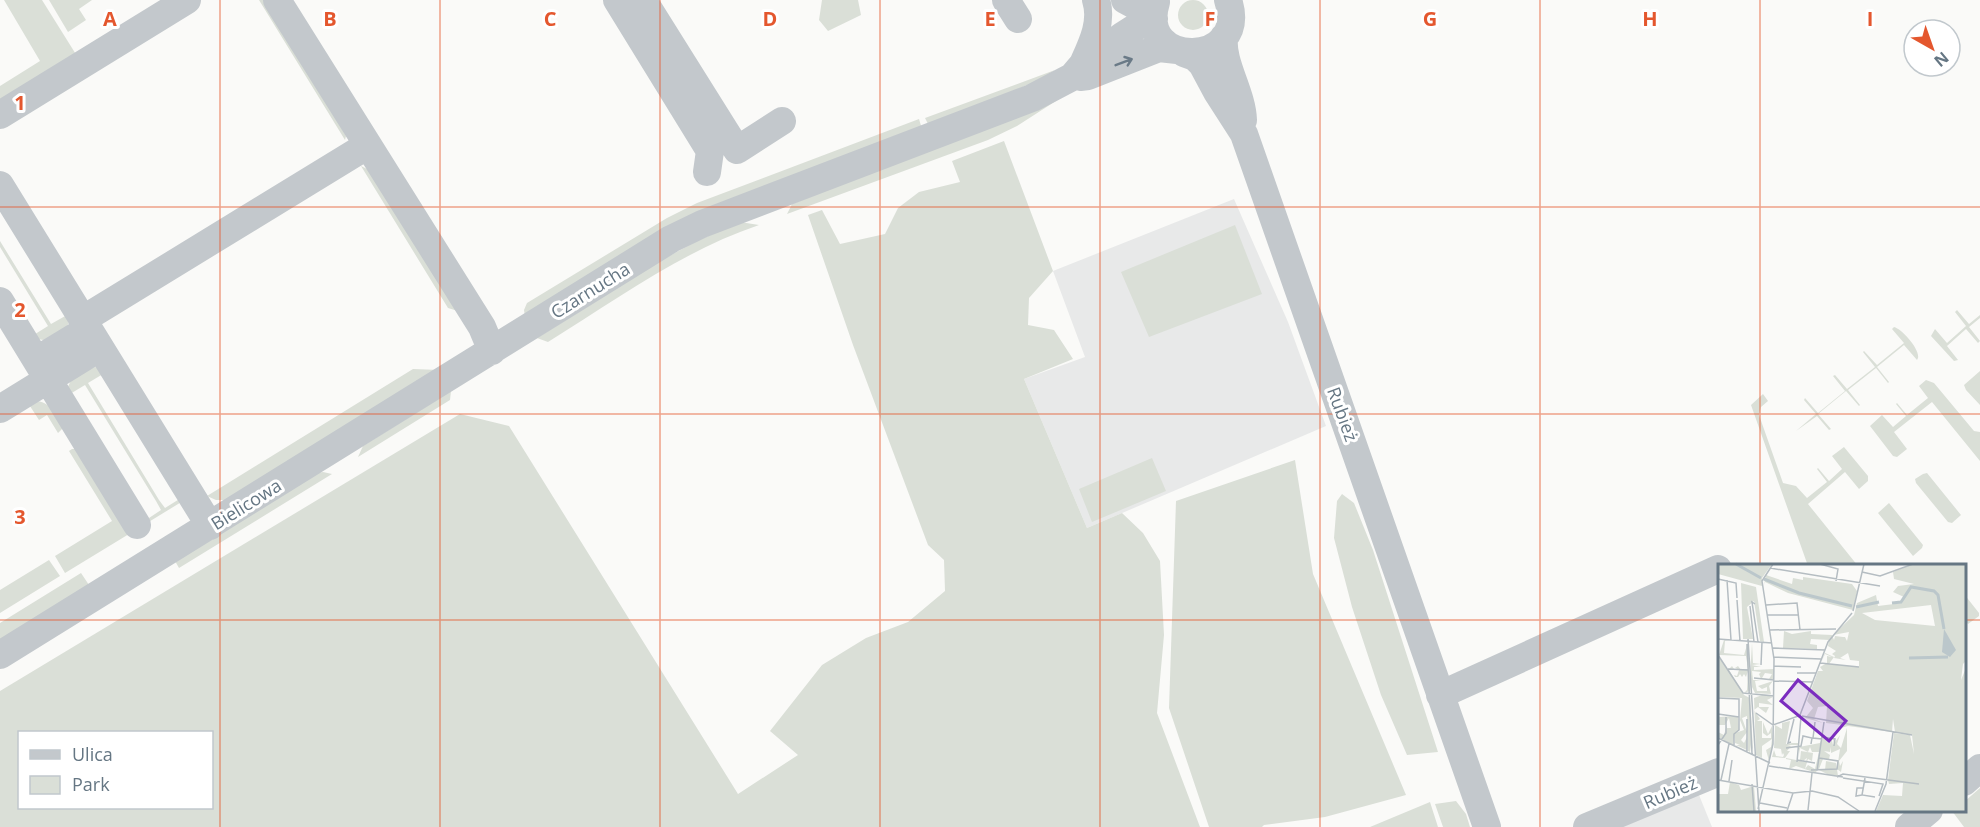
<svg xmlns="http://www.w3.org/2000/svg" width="1980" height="827" font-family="'Open Sans',sans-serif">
<rect width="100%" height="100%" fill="#fafaf8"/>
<!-- built -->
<path fill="#e8e9e9" d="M1234 199 1288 322 1326 426 1087 528 1024 379 1085 357 1053 271Z
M1699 795 1712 827H1619Z"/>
<!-- green -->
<path fill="#dadfd7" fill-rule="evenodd" d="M1178 15a15 15 0 1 1 30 0a15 15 0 1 1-30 0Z
M4 0H42L77 56 0 104V86L40 61Z
M49 0H92L79 9 86 20 68 32Z
M259 0H268L346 136 345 140Z
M822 0H858L861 15 828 31 819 20Z
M1055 70 1037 81 929 126 925 118Z
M1059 99 1017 126 988 140 787 214 792 204Z
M919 119 922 129 525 317 524 310 527 303 667 218 697 203Z
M1004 141 1053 271 1029 298 1028 325 1054 330 1073 359 1024 379 1087 528 1122 513 1143 533 1160 561 1164 635 1157 713 1200 827H0V691L460 414 509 426 738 794 798 755 770 731 822 665 866 638 908 622 945 591 944 560 928 545 853 345 808 215 822 210 840 244 885 234 898 208 919 192 960 182 952 161ZM20 732H212V808H20Z
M361 166 375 173 461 312 448 308Z
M740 222 759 225C682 251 616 300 548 342L537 338 660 261 697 241Z
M1235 225 1262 294 1149 337 1121 272Z
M0 241 51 324 67 315 69 320 67 328C54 337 48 345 32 336L48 326 0 247Z
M1957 310 1969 324 1980 315V318L1969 327 1980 341 1978 343 1966 329 1947 346 1958 360 1954 361 1931 336 1935 329 1947 343 1966 326 1955 312Z
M1894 327C1902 329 1920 349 1918 358L1917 360 1904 345 1877 367 1889 382 1888 383 1876 368 1848 390 1860 405 1859 406 1846 391 1818 414 1831 429 1829 430 1817 416 1796 431 1816 414 1804 400 1805 398 1818 413 1845 391 1833 376 1835 375 1847 389 1875 367 1863 352 1864 351 1877 365 1904 343 1892 329Z
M95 367 98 368 103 374 88 383 159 500 165 508 181 498 183 501 147 523 146 520 161 510 156 501 85 385 70 394 66 391 73 376Z
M413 369 440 370 227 500H216L207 496Z
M1980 371V405L1966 390 1964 385Z
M1926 380 1934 383 1974 431 1980 432V461L1932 402 1894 432 1907 449 1897 457 1893 456 1870 426 1882 415 1893 427 1906 416 1896 404 1897 403 1907 415 1928 398 1919 386Z
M451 391 450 400 358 457 363 446Z
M1763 394 1768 401 1761 407 1759 415 1783 483 1796 486 1807 498 1827 482 1817 469 1818 468 1829 481 1842 469 1832 456 1844 447 1868 476V481L1859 489 1845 472 1808 504 1858 566H1808L1751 405Z
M34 401C51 401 55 414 63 428L58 433 47 415 39 420 28 403Z
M72 449H76L129 534 65 573 55 556 112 521 69 451Z
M1152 458 1166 491 1092 522 1079 489Z
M1295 460 1313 574 1406 795 1325 817 1264 825 1262 827H1209L1169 708 1176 501Z
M323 472 332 474 179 568 175 561 317 473Z
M1927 473 1961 515 1952 523 1948 522 1916 483 1915 479 1923 474Z
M1342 494 1354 503 1373 550 1438 752 1407 755 1381 695 1352 607 1334 538 1337 501Z
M1889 503 1923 545 1922 548 1913 556 1878 513Z
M49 560 60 576 0 613V590Z
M81 573 89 585 0 640V623Z
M1964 594 1979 613V616L1968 624 1964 618Z
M1980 788V827H1964L1952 811 1964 810V802Z
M1456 801 1466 814 1470 827H1443L1435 804Z
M1430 802 1438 827H1370Z"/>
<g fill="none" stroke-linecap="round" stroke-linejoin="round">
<!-- minor -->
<path stroke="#c3c8cc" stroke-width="28" d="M277 0 482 327 492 351
M617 0 710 151 707 172
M643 0 737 150 782 121
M1006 0 1018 19
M1125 0 1153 15
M1156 2C1135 70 1251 68 1228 0
M1224 37C1221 63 1242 92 1243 120
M1184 53 1195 57 1202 64 1217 92 1244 134 1487 827
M1083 64C1092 44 1103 22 1096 0
M1080 77 1088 76 1159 48 1177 50
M0 115 187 0
M0 185 210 526
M0 301 137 525
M82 320 368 145
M37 360 88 329
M0 409 99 348
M0 655 671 239 702 224 1032 98 1072 77 1083 64 1122 36 1144 22 1154 19
M1440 695 1718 569
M1964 782 1980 768
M1587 827 1719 772
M1909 827 1929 810"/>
</g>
<!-- one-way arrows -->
<defs><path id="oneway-shaft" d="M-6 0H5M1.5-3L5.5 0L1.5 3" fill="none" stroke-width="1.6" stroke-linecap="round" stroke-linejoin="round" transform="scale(1.5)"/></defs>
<use stroke="#6a7a87" href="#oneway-shaft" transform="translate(1124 62) rotate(-21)"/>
<!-- grid -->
<path fill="none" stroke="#e4572e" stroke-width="1.5" stroke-opacity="0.55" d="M220 0V827M440 0V827M660 0V827M880 0V827M1100 0V827M1320 0V827M1540 0V827M1760 0V566M0 207H1980M0 414H1980M0 620H1719M1964 620H1980M1760 810V827"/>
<g text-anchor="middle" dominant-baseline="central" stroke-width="6" stroke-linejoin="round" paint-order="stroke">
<!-- street labels -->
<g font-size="18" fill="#657683" stroke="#fff">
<text transform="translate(590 290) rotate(-32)">Czarnucha</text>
<text transform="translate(1343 414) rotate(70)">Rubież</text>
<text transform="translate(246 504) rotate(-32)">Bielicowa</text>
<text transform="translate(1670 792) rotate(-23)">Rubież</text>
</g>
</g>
<!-- overview -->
<g transform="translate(1718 564)">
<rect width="248" height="248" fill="#fafaf8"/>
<path d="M0 0H54L44 14V22L0 10ZM195 0H247V98L245 100 243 116 248 104 247 247H158L165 231 184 232 185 219 171 220 170 216 176 169 192 171 196 190 194 171 177 168 175 155 174 168 130 162 119 165 124 161 108 159 109 142 100 143 96 155 105 159 87 154 95 144 89 137 100 107H105L102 103 109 99V92L114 93 107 90 103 99 107 89 116 93 111 100 141 103V97L132 96 130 89 122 94 128 96 116 94 117 92 114 90 118 87 110 82 111 76 93 75 92 80 99 81V85L65 84 66 67 74 70 93 67V70L114 71 116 76 117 72 125 73V77V73H127L129 77 131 68 115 71 136 51 139 39 158 31 160 42 184 39 186 33 175 28 180 22 196 20 176 15 175 8ZM213 41 217 62 157 56 144 49ZM48 11 74 20 75 14 85 16V13L134 20 139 27 135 46 70 29 47 18 46 21ZM23 19 38 23 46 78 42 77 36 37 29 43 35 75H25ZM6 76 13 77H7L6 89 26 91 29 81 32 113 34 79 35 99 43 100 34 101 43 103H36V106L56 105 55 115H51L54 110 47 109 44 114 49 115H43L41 110 37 114 43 108 34 107 35 116H43L37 117 39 127H49V123L44 125 40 122 55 117 51 122 53 130 37 129 34 123V127L33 115 32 127 26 129 29 126 30 107 28 113 26 110 24 113 22 110 20 113H17L16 111 19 112 21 106H11L26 131 32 134 35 187 33 180 32 188 30 187 29 152 24 154 29 168 23 176 26 179 29 173V186L18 181H22L17 179V169L15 181 0 173V168L6 171 9 160V164H13L11 154 7 161H0V153L20 152 21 166 17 169 26 166 22 156 24 134 0 133V91L10 106 14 102 16 105 22 106 17 104 20 102 23 106 30 105 28 92 1 91ZM37 130 53 131H48L55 133 49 136 55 141 41 139V143H51L48 149 40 143 36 146 42 155 39 157H44V174H53V169L49 172 45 169V158L50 170 54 162 55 180 52 195 51 197 48 186 53 183 54 175 44 182V194L38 191 36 134 44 131ZM72 157 68 180 74 179H81L80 181H69L73 182 69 187H72L67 194 54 193 56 186 58 192 65 193 66 191 65 189 64 191 60 190 64 191 63 185 56 184 57 165V161L64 165V159ZM129 164V187L121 197 122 202 125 197 123 208 119 205 122 185 113 189V183L112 188 106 187 112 191 111 195H100H105L101 205 107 206 108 197 118 199 120 212 111 211 99 205 98 209 78 202 71 205 73 196 68 195V194L88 198 89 194 85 197V196H82L83 187 95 189 94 197 90 195 87 205 90 201 97 205 101 188H94L92 183 90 188 82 184 81 190V183L102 179 105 173 114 175V181L117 168 115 181 122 171 119 180 123 184ZM12 218 21 221 23 226 36 222 38 247H0V230H10Z" fill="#dadfd7" fill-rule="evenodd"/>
<path d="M226 65 238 86 232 93 224 88Z" fill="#bbc7cb"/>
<path fill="none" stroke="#bbc7cb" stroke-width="3" d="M18 0 43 14M46 15 81 29 134 42M174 39 183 38 193 23 216 27 220 31 226 65M138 43 161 38M191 94 230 93"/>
<path fill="none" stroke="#b5bdc2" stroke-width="1.5" d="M102 0 120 5 118 17M52 4 162 22M144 8 162 12 195 0M0 15 18 19 19 34M9 16 13 76M19 36 22 77M37 40 34 38 40 78M48 41 79 39 82 66M32 42 36 78M135 47 146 0M49 51H81M52 66 118 65M0 75 54 79M30 75 41 247M29 80 34 190M55 84 107 86M0 91 25 129M56 93 103 95M102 99 141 103M43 101 44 78M56 102 83 103M10 105 30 106M79 109H98M36 114 56 116M56 117 95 118M25 129 56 132M0 134 21 135V166L16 170V182M38 149 55 161 83 151M0 150 21 153M82 151 110 78 134 49M84 152 194 171M29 155V188M97 158 95 174 104 175M104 173 117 175 116 182M0 174 52 199M73 178 70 179 76 155M0 181 8 169V153M68 184 83 182 85 172 94 174 93 180M79 196 97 199M79 198 83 153M51 202 125 213M93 206 119 205 120 197 101 194M99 207 106 158M119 213 125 210 201 220M125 214 165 220 161 232M147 214 144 231 157 233M0 216 75 229 94 227 120 233 141 247M3 216 11 180M11 217 14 196M34 220 36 247M144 231 138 232 139 224H145M42 239 69 244M40 245 55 180 56 95 44 17 55 0M90 246 94 209M69 247 75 229M157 247 168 220 175 168"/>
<path fill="#7b2cbf" fill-opacity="0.15" stroke="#7b2cbf" stroke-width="3" d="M80 116 128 157 111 177 63 137Z"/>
<rect width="248" height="248" fill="none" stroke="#657683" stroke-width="3"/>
</g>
<g font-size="20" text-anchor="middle" font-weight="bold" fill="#e4572e" stroke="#fff" stroke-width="6" stroke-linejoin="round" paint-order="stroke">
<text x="110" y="26">A</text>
<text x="330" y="26">B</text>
<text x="550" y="26">C</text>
<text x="770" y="26">D</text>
<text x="990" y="26">E</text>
<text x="1210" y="26">F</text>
<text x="1430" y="26">G</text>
<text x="1650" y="26">H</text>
<text x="1870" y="26">I</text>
<text x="20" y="110">1</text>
<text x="20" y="317">2</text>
<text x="20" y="524">3</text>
</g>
<!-- legend -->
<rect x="18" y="731" width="195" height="78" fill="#ffffff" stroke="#c1c8cd" stroke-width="1.5"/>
<rect x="30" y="750" width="30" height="9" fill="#c3c8cc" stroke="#c1c8cd" stroke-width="1.5"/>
<text x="72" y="761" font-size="18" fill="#657683">Ulica</text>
<rect x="30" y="776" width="30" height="18" fill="#dadfd7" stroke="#c1c8cd" stroke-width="1.5"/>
<text x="72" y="791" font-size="18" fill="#657683">Park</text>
<!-- north arrow -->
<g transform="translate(1932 48) rotate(140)"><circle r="28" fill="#ffffff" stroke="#c1c8cd" stroke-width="1.5"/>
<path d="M0-4.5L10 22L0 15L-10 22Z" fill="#e4572e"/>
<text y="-9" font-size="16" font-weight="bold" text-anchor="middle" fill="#657683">N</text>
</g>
</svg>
